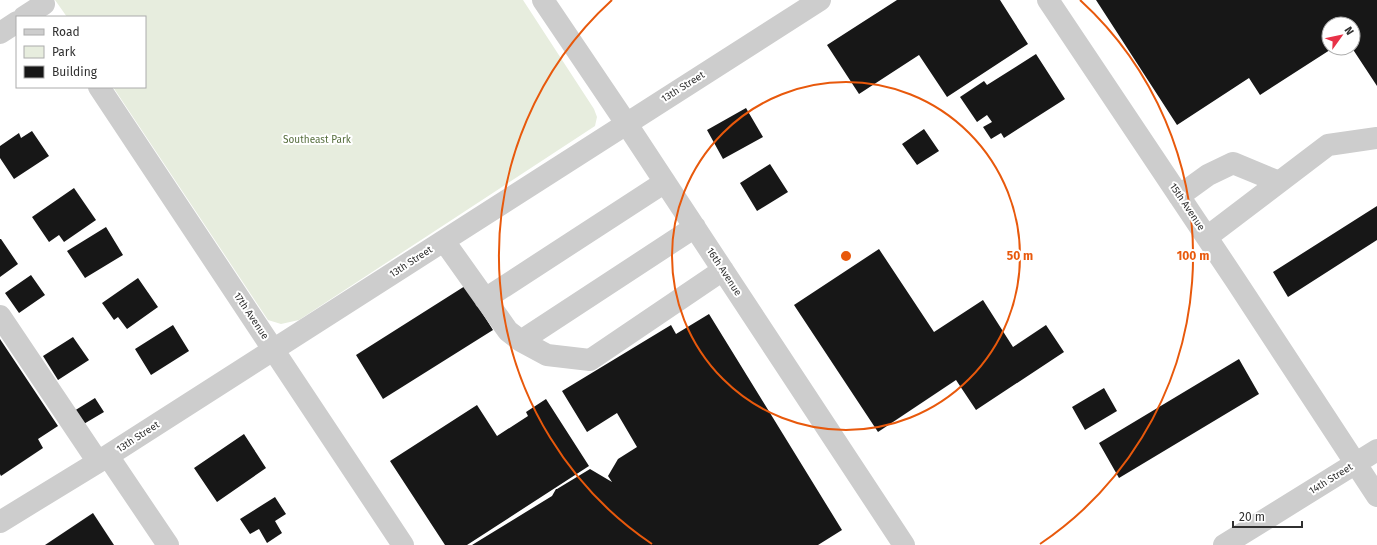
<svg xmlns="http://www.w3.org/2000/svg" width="1377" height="545" font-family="'Fira Sans',sans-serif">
<rect width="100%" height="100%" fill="#fff"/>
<!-- green -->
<path fill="#e7edde" d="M55 0H523L594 109 597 117 595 126 299 320 281 324 268 320 113 87H145V17H67Z"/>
<!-- building -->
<path fill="#171717" d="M897 0H1000L1028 44 947 97 919 55 859 94 827 45Z
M1096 0H1377V86L1352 48 1353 24H1329V48H1333L1260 95 1249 78 1177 125Z
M1036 54 1065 99 1004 138 1001 133 991 139 983 127 992 122 987 115 977 122 960 97 984 81 987 85Z
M746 108 763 137 723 159 707 130Z
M924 129 939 151 917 165 902 144Z
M32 131 49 156 14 179 0 158V146L19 133 21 138Z
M770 164 788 192 757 211 740 183Z
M74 188 96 220 64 242 59 235 49 242 32 217Z
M1377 206V240L1288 297 1273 272Z
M106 227 123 255 85 278 67 251Z
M0 239H1L18 264 0 277Z
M879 249 934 332 983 300 1013 347 1046 325 1064 352 976 410 956 380 878 432 794 305Z
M31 275 45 295 19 313 5 293Z
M138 278 158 307 127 329 118 317 114 320 102 303Z
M465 286 493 330 383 399 356 355Z
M709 314 842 530 818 545H472L552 496 556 489H557L590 469 612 482 608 476 618 459 637 447 617 413 587 432 562 391 671 325 676 334Z
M173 325 189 351 151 375 135 349Z
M73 337 89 360 58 380 43 356Z
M0 339 58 426 38 439 43 448 1 476 0 474Z
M1239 359 1259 394 1119 478 1099 443Z
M1104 388 1117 411 1085 430 1072 407Z
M95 398 104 412 82 425 74 411Z
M546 399 589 466 467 545H445L390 461 477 405 497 436 528 416 526 412Z
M244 434 266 468 217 502 194 468Z
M275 497 286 514 275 521 282 533 267 543 259 529 250 534 240 519Z
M93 513 114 545H45Z"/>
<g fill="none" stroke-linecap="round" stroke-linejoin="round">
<!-- minor -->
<path stroke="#cdcdcd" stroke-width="22" d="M543 0 626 123 904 545
M1048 0 1236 281 1377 496
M24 17 44 4
M0 33 17 22
M99 87 403 545
M1179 196 1208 175 1233 163 1279 182
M1207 237 1328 145 1377 138
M444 241 508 331 521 341 547 355 590 360 723 270
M485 299 665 182
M0 316 98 462
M521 341 695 227
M108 456 168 545
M0 522 98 462 820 0
M1224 545 1377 450"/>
</g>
<!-- distance rings -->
<g fill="none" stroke="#e8590c" stroke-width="2">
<circle cx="846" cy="256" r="174"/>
<path d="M652 544A347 347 0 0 1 612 0M1080 0A347 347 0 0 1 1040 544"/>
</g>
<g text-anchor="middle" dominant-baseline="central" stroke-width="4" stroke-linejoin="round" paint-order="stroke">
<!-- street labels -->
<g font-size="10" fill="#303030" stroke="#fff">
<text transform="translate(683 87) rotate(-32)">13th Street</text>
<text transform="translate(1187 207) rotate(56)">15th Avenue</text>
<text transform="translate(411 262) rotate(-33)">13th Street</text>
<text transform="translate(724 272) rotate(57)">16th Avenue</text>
<text transform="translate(251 316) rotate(56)">17th Avenue</text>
<text transform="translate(138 437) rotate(-33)">13th Street</text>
<text transform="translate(1331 479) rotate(-32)">14th Street</text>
</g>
<!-- park labels -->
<g font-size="10" fill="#556d3c" stroke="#fff">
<text x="317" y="140">Southeast Park</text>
</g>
</g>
<circle cx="846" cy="256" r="6" fill="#e8590c" stroke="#fff" stroke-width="2"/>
<g font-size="12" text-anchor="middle" font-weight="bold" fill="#e8590c" stroke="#fff" stroke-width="4" stroke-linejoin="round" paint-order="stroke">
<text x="1020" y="260">50 m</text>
<text x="1193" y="260">100 m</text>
</g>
<!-- legend -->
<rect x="16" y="16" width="130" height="72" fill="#ffffff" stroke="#acacac"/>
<rect x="24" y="29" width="20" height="6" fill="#cdcdcd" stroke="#acacac"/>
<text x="52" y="36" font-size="12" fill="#303030">Road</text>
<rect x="24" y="46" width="20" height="12" fill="#e7edde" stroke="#acacac"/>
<text x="52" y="56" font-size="12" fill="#303030">Park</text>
<rect x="24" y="66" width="20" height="12" fill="#171717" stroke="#acacac"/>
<text x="52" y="76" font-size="12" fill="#303030">Building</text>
<!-- north arrow -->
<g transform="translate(1341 36) rotate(57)"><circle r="19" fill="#ffffff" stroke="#acacac"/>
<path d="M0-3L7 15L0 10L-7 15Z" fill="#e83147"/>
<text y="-6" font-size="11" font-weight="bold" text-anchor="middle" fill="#303030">N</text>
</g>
<!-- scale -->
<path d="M1233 521v6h69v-6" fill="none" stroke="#303030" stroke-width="2"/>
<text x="1239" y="521" font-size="12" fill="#303030" stroke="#ffffff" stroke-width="3" paint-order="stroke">20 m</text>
</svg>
